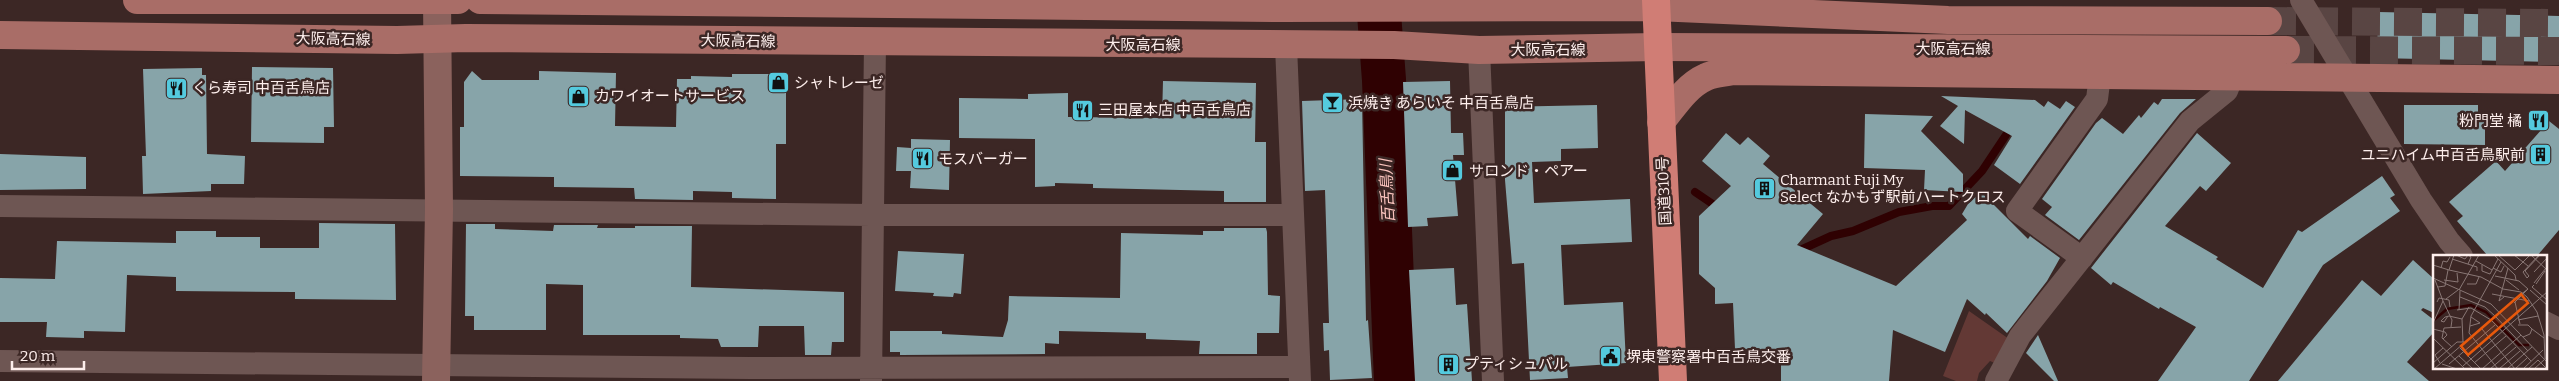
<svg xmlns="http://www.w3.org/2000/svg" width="2559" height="381" font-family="Bitter,'Noto Sans JP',serif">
<rect width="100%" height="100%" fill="#3c2725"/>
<!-- green -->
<path fill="#633935" d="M1969 311 2009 339 1997 364 1990 361 1979 373 1977 381H1956L1943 376Z"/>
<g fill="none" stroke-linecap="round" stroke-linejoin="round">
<!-- stream -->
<path stroke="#2f0102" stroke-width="8" d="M1695 192 1720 209
M1796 252 1831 236 1853 231 1899 212 1932 206H1949L1982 171 2006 135"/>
<!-- river -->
<path stroke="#2f0102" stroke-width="44" d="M1378 0 1384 80 1396 381"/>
</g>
<!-- building -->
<path fill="#87a4a9" d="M2378 12 2559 16V62L2377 58Z
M252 67 333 68 334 127H324V143L251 142Z
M202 68V75H206L207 154 245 156 244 184H211V191L143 194 142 156H146L143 69Z
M472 71 482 80H539V71L616 73 615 126 676 127 677 79H691V76L732 77V74H786V144H776V199L732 198V192L693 191V200L635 199 634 188 554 187V177L460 176V127H464V82Z
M1163 81 1256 83 1255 142H1266V202H1224V191L1093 188V184L1055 183V186L1035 187V139L959 138V98L1028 99V94L1068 93V117L1162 118Z
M1450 81 1451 133H1463L1464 155H1453L1458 216 1427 218 1428 226 1408 227 1403 82Z
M1941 96 2035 100 2044 107 2048 101 2060 109 2066 101 2075 107 2020 184 1994 165 2012 136 1965 110 1964 144 1940 126 1958 106Z
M1362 99 1366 321 1368 320 1372 378 1330 380 1329 350 1324 351 1323 323H1329L1325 190 1305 191 1302 101Z
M2162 99H2196L2180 113 2079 240 2045 215 2052 207 2042 199 2096 123 2102 118 2123 134 2139 115 2141 118 2154 102 2158 105Z
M1597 105 1598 148 1561 149V161L1532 162 1534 203 1630 199 1632 242 1561 245 1564 305 1623 302 1626 363 1567 367 1568 378 1530 380 1524 263 1512 264 1505 180V107Z
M2404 105H2478V113H2485V145L2404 144Z
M1865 114 1933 116 1921 131 1963 174V192L1924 190 1925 170 1864 168Z
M2549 121 2559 129V230L2537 256H2488L2457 221 2463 216 2449 202 2496 161 2505 171Z
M1726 133 1740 145 1748 137 1770 156 1763 164 1823 214 1797 245 1896 286 1967 220 1962 214 1968 204 1981 192 2028 239 2030 236 2060 258 2047 281 2007 333 1986 313 1985 315 1967 299 1945 352 1893 330 1889 381H1781V350L1735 349 1733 303 1715 304V288L1699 274V216L1731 186 1702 161Z
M2197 133 2231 163 2206 191 2200 186 2165 226 2218 257 2216 259 2263 288 2298 230 2302 232 2382 176 2395 195 2390 198 2400 211 2323 265 2249 381H2158L2196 327 2160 307 2159 309 2113 282 2111 285 2091 268Z
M911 139 950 140 949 190 910 188 911 171H896L897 147 911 148Z
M0 154 86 157V189L0 190Z
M319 223 395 224 396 300 295 299V292L176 291V277L127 275 125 332 84 331V338L46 337 47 322H0V278L55 279 57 241 176 243V231H216V237H260V248H319Z
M466 224H495V229L553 231 554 225H598L597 228H635V226H692L691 287 844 292V342H832L831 355H805L804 326H759L758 347H721L718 339 680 338V335H583V285L546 284V330H474V316H465Z
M1224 228H1266L1267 232 1268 295 1280 296 1279 333H1257V354H1199L1200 341 1146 339V333L1059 331V344L1045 343V354L900 355V352H890V331H942V334L1003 337 1008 320 1009 296 1120 298 1121 233 1203 235V231H1224Z
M898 251 964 254 961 294 954 293 953 297 933 296 934 293 895 291Z
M2413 260 2434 279V313L2423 308 2421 310 2434 320V332L2407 362 2429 381H2278L2362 280 2381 296Z
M1454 268 1456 305 1467 304 1472 381H1415L1409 270Z
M2038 335 2058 381H2054L2026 353Z"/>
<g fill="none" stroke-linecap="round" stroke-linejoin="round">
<!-- primary-tunnel -->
<path stroke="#594543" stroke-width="28" stroke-dasharray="28 14" stroke-linecap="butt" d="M2268 21 2559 23
M2286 50 2559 51"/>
<!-- street -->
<path stroke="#6e5653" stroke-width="22" d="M2301 0 2421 200 2449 241 2462 256
M1286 46 1300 381
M1479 50 1493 381
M0 206 871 215H1292
M2082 258 2017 211 2097 99 2100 75
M2545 322 2559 329
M0 361 749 368 1299 367
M871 381 875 42
M1996 381 2020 336 2190 121 2227 91 2233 76"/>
<!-- secondary -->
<path stroke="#8b625d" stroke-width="28" d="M436 381 439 209 437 0"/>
<!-- primary -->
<path stroke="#a96d67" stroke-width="28" d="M137 0H458
M480 0 1282 8 1656 7 1948 20 2268 21
M0 35 397 40 466 38 1394 45 1479 50 1657 47 2286 50
M1661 122C1674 106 1686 86 1706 77 1714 73 1725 73 1733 71L2559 80"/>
<!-- highway -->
<path stroke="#d07d75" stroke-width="28" d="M1656 0 1673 381"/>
</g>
<!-- icons -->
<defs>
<symbol id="shop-square" viewBox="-11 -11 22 22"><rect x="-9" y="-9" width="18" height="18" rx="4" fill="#54cade" stroke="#3c2725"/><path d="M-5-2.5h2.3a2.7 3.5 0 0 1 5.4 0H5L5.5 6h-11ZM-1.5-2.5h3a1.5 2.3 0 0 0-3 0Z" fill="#111"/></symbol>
<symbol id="restaurant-square" viewBox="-11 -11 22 22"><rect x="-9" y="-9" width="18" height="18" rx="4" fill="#54cade" stroke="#3c2725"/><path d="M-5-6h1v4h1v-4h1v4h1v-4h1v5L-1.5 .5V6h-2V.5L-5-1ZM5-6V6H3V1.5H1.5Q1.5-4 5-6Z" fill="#111"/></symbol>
<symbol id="bar-square" viewBox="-11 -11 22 22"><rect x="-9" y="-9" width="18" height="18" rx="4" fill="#54cade" stroke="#3c2725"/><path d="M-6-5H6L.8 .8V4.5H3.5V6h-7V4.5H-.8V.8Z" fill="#111"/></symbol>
<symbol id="building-square" viewBox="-11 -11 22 22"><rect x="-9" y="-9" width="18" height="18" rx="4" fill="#54cade" stroke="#3c2725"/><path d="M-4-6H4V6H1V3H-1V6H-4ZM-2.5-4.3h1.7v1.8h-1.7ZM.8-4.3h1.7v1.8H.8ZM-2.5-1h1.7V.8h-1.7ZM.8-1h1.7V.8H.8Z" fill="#111"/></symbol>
<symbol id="civic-square" viewBox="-11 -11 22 22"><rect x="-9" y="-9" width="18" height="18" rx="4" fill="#54cade" stroke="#3c2725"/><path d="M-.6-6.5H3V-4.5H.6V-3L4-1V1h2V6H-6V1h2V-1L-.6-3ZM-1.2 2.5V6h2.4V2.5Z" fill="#111"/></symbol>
</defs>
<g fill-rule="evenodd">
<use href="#shop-square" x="766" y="70" width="25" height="25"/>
<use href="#restaurant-square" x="164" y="76" width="25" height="25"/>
<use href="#shop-square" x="566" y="84" width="25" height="25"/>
<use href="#bar-square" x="1320" y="90" width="25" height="25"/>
<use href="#restaurant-square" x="1070" y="98" width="25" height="25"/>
<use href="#restaurant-square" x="2526" y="108" width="25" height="25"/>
<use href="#building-square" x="2528" y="142" width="25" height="25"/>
<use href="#restaurant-square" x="910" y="146" width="25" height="25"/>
<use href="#shop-square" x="1440" y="158" width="25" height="25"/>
<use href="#building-square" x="1752" y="176" width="25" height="25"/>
<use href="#civic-square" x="1598" y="344" width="25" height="25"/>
<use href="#building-square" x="1436" y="352" width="25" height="25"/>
</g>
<g text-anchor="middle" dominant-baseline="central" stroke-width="5" stroke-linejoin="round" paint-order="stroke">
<!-- street labels -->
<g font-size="15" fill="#fdeeec" stroke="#3c2725">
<text transform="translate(333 39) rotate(1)">大阪高石線</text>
<text transform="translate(738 41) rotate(1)">大阪高石線</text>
<text x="1143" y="45">大阪高石線</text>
<text x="1953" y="49">大阪高石線</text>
<text x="1548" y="50">大阪高石線</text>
<text transform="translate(1664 191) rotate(-93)">国道310号</text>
</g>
<!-- poi labels -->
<g font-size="15" fill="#fdeeec" stroke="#3c2725" text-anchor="start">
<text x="794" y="83">シャトレーゼ</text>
<text x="192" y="88">くら寿司 中百舌鳥店</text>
<text x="595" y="96">カワイオートサービス</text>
<text x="1348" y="103">浜焼き あらいそ 中百舌鳥店</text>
<text x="1098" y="110">三田屋本店 中百舌鳥店</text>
<text x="2522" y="121" text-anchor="end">粉門堂 橘</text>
<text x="2525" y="155" text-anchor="end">ユニハイム中百舌鳥駅前</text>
<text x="938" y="159">モスバーガー</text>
<text x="1469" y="171">サロンド・ペアー</text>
<text x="1780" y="180">Charmant Fuji My<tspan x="1780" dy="17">Select なかもず駅前ハートクロス</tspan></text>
<text x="1626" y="357">堺東警察署中百舌鳥交番</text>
<text x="1464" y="364">プティシュバル</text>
</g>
<!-- water labels -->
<g font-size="16" font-style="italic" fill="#fbc4be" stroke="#3c2725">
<text transform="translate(1387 191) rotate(-93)">百舌鳥川</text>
</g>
</g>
<!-- overview -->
<g transform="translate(2433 255)">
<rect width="114" height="114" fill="#3c2725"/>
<path fill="none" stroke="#2f0102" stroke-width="2.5" d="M1 65 14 54 38 50 53 57 86 90H96"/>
<path fill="none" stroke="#897775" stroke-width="1" d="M23 0 32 4 35 0 38 2 35 9M61 0 82 20 83 25M65 0 82 15 90 7 95 11M81 0 90 7 97 0M98 0 114 15M106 0 90 17 94 23 96 21 92 16 107 0M19 4 44 12V16M43 6 59 15M0 10 16 15 21 0M49 10V16L57 19 65 4M8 13 10 6 14 7 17 2M60 13 68 17 71 11M16 15 48 22 70 34 88 37 94 42 104 57 111 80 112 104 101 114M101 17 114 3M62 21 86 26 95 34M0 23 58 49 114 107M11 25 25 27 24 18M73 25 86 35M101 28 113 13M34 29H43L46 22M103 29 112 16M101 30 99 32 114 45M5 32 12 31 15 15M26 35 46 0M97 35 114 50M59 39 96 46M27 42 52 52 62 61M71 42 66 46 75 13M13 44 25 35M10 46 19 65 18 72M79 46 95 34 81 48M4 47 6 43 16 45 17 52M82 47 87 69M24 55 38 53 58 65M26 55 27 36M15 61 11 67 8 66 12 62 16 61 29 64M63 62 95 96M85 65 105 61M59 66 98 106M0 68 10 46 2 25M85 70H95L99 74M37 71 47 68 38 62M0 74 12 77 14 80 10 84M49 74 82 114M90 82 97 79 99 74 111 83M0 83 32 114M30 87 29 64 36 52M19 92 9 83 11 73 28 72M27 93 48 114M26 101 40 114M34 101 66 73M0 108 24 87H31M7 108 2 100 10 93M41 108 73 81M9 109 24 114M16 109 62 70M30 111 114 37M1 114 81 45M49 114 88 80M57 114 83 92M65 114 36 78 38 61 68 7M66 114 87 96M74 114 99 92M82 114 94 103M90 114 110 95M95 114 105 105 114 114"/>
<path fill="#e8590c" fill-opacity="0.15" stroke="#e8590c" stroke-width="2.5" d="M88 39 95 48 35 100 28 91Z"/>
<rect width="114" height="114" fill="none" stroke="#fdeeec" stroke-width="2.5"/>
</g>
<!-- scale -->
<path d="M12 361v8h72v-8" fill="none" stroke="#fdeeec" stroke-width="2.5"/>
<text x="20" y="361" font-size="15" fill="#fdeeec" stroke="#3c2725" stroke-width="4" paint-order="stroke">20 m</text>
</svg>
